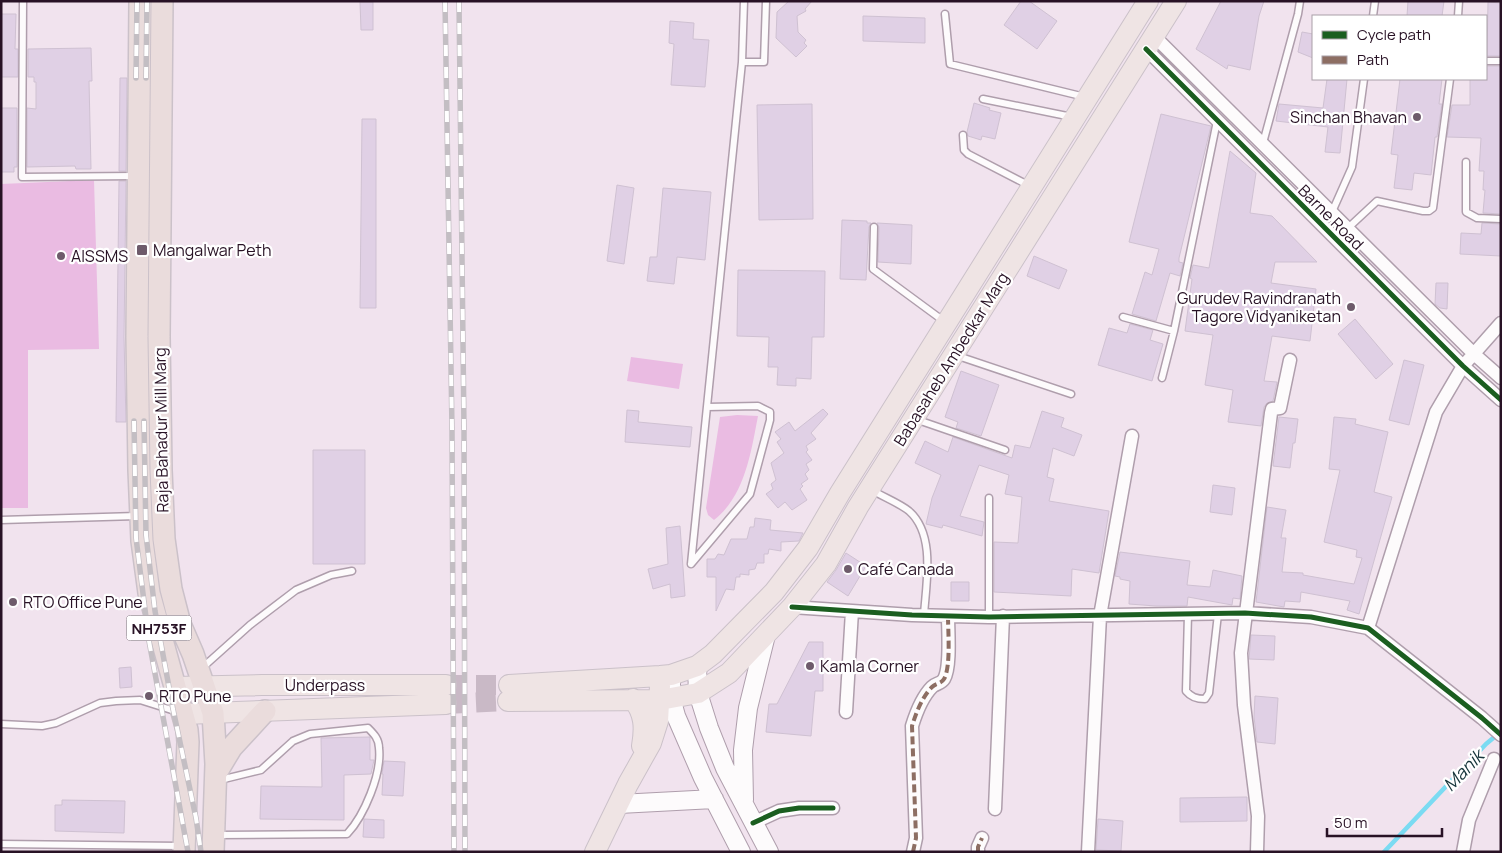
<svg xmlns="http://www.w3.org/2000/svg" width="1502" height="853" font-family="Manrope,sans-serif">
<rect width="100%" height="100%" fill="#f1e3ee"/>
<!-- green -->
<path fill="#eabbe2" d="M94 180 99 349 28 350V508H1V184Z
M631 357 683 364 679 389 627 381Z
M737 415 758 416C751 452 745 496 714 520L708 515 706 508 720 417Z"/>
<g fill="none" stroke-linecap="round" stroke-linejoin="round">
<!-- stream -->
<path stroke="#7bdbf2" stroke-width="4.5" d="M1384 852 1486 744 1498 734"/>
</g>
<!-- building -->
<path fill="#e0d0e5" stroke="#cfc1d2" d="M789 1H812L805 9 806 11 797 16 798 32 806 40 804 43 807 46 796 57 776 38 777 12Z
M1021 1H1029L1057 21 1037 49 1004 25Z
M1221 1H1264L1259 16 1250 70 1228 65 1227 69 1196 49Z
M1408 1H1444L1442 16H1407Z
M360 2H373V30H361Z
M1488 2 1501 3V56H1487Z
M1 14H16L15 49H18V77H1Z
M863 16 925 18V43L863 41Z
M670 21 694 23 693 39 709 40 705 87 671 85 674 44 669 43Z
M1302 32 1313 34V58L1298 52Z
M91 48 92 81H89L91 169H76L75 166 27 167V108L36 109V82H34V77H28V49Z
M1486 66H1501V214L1483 213 1485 190H1483L1484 171H1479L1481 138 1447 137 1452 105H1470V79H1486Z
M120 78H127L126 171H119Z
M1327 79H1347L1340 153 1325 152 1328 127 1276 121 1279 104 1323 108Z
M1400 79H1442L1439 104H1442L1437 137H1435L1431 175 1414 173 1412 190 1394 188 1398 155 1391 154Z
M974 103 990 108 989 110 1001 113 995 139 982 136 981 140 968 136 967 132Z
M812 104 813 219 759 220 757 105Z
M1 108H17V167H14V172H1Z
M1161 114 1211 126 1179 258V262L1183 263 1180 276 1170 273 1156 321 1132 314 1145 272 1152 275 1159 249 1129 242Z
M362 119H376V308H360Z
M1230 151 1256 173 1250 213 1272 216 1317 262H1275L1271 283 1316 289 1310 341 1272 336 1264 381 1277 382 1273 401 1267 403 1264 407 1261 426 1228 422 1233 390 1205 385 1213 335 1185 331 1192 279 1190 278 1193 265 1209 268Z
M119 181H126L124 337 126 422H116Z
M617 185 634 188 624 264 607 261Z
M663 188 711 192 705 260 677 257 674 284 647 281 650 257H657Z
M842 220 867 221V223H871L869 227 866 280 840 279Z
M877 223 912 225 911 264 878 262 879 227Z
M1482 223 1501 224V256L1460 254 1461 233 1481 234Z
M1034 256 1067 270 1059 289 1027 276Z
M738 270 825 271 824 337H812L811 379 796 378V386L777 385 778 367H768L769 337 737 336Z
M1436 283H1448L1447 309 1440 308 1435 304Z
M1355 319 1393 364 1376 379 1338 334Z
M1130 324 1153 330 1150 340 1163 344 1152 381 1098 365 1109 328 1127 333Z
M1404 360 1424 365 1409 425 1389 420Z
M961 371 999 385 981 436 956 428 958 422 945 417Z
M823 409 828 414 811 433 816 439 806 446 808 450 806 452 812 460 806 464 809 470 805 474 808 479 801 484 803 486 800 489 807 500 792 510 785 502 778 508 766 494 773 489 771 484 776 480 771 463 784 453 777 442 781 439 775 432 789 422 795 431Z
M627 410 639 411 638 422 692 427 690 447 625 442Z
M1042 411 1064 418 1061 427 1082 435 1074 456 1053 448 1047 477 1054 479 1049 501 1109 511 1099 573 1072 569 1071 596 994 592V542L1018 543 1022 497 1005 494 1009 475 979 465 960 516 984 522 982 536 943 525 942 528 926 524 932 498 941 475 915 463 925 441 948 452 953 437 1012 458 1015 445 1030 448Z
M1279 417 1298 419 1295 443H1293L1290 468 1273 466Z
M1334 417 1356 419 1355 424 1388 432 1374 492 1392 497 1359 614 1347 610 1350 601 1301 592 1300 602 1285 601 1284 607 1256 602 1267 507 1286 510 1281 538H1286L1282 572 1303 573V575L1354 584 1362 558 1356 557 1357 550 1324 542 1340 470 1329 469Z
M313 450H365V564H313Z
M1213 485 1235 488 1232 515 1210 512Z
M755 518 771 520 770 530 803 533 799 541 781 542V551L769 549 768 554H764V563H757L755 569 749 570V575L740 574V577H736L734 590 726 589 716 611V577H707V559H715L718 554 724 555 731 539H747L750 527H754Z
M680 526 685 596 671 598 670 584 653 589 648 569 668 564 666 528Z
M1120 552 1190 561 1187 585 1210 587 1213 570 1242 576 1240 599 1233 598 1232 605 1188 597 1187 606H1156L1129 604 1130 581 1120 579V577L1115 576Z
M846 553 866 566 848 596 827 582 836 570Z
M951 582H969V601H951Z
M1251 635 1275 636 1274 660 1249 659Z
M809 642H823V691H815L811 736 766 732 769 704H777Z
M131 667 132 687 120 688 119 668Z
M1255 696 1278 698 1275 744 1257 742 1254 717Z
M370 737V760H374L371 774 344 775V820L260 819 261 786 322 787 321 738Z
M384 761 405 762 403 796 382 795 383 774H382Z
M1247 797V821L1180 822V798Z
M62 800 125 801 124 833 55 831V805H62Z
M364 819 384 820V838L363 837Z
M1098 819 1123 821 1121 851 1096 850Z"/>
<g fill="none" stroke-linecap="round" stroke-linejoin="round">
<!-- primary-tunnel -->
<path stroke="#c9b9c6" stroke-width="20" stroke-dasharray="20 10" stroke-linecap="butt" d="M446 685H509
M446 704 508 701"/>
<defs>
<path id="service" d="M23 1 22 177 135 176
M945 14 950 64 1085 97
M1373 16 1375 1
M1458 16 1459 1
M1486 61H1501
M742 62H764L766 1
M983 99 1072 117
M963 135 964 150 968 154 1028 185
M1263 143 1298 14 1300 1
M1466 162V212L1477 218 1501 219
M1332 212 1352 167 1364 79
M874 227 873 269 945 322
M1348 228 1377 201 1423 211H1429L1433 208 1450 79
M1123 317 1174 331
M958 356 1071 394
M1162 378 1174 331 1217 121
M915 419 1005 450
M872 490C883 497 899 503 909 511 936 535 926 583 924 615
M1 520 137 516
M691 564 742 62 744 1
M691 564 750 494 770 420V412L758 406 707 407
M1188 614 1186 691C1191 697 1196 699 1205 699L1209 693 1218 614
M989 617V498
M202 668 250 625 296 590 331 575 352 571
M1 724 42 726 56 723 100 703 116 701 140 700 178 712
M217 835 347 834C364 816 382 774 379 748 379 739 374 734 368 728L310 734 293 741 261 770 220 780
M1 844 181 846"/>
<path id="minor" d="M1154 36 1474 354 1501 378
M1146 49 1463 366 1501 400
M792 607 912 615 989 617 1245 613 1311 617 1368 628 1482 718 1501 735
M1368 628 1436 412 1463 366 1501 323
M846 712 852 611
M995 809 1003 616
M753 823 779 811 799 808H833
M913 852 916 838 912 726C916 713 922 697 932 687 936 683 941 684 944 679 951 667 948 631 948 616
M978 852V847L982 838
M1088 852 1100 616 1132 436
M1257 852 1258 816 1244 705 1241 653 1271 413 1272 409 1280 408 1290 360
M1463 852 1469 820 1494 759"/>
<path id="secondary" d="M697 666 698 693 709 728 725 768 769 852
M671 675V698L676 716 703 778 741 852
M744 800 743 750 748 708 766 635
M619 804 714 799"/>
<path id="primary" d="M509 685 660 676 671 675 697 666 713 654 774 592 808 548 840 493 1148 1
M176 687 262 685H446
M633 699C645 714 645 728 642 746
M508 701 660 700 698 693 729 673 792 607 826 564 858 507 1176 1
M184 714 446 704
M595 852 628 784 651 743 658 721 660 686"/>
<path id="trunk" d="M140 1 137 337 139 470 142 541 149 593 187 730 188 742 184 852
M162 1 159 337 161 470 164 539 171 589 180 624 193 654 213 713 216 764 213 852
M216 773 231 748 265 711"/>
</defs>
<!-- service casing -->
<use href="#service" stroke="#af9eac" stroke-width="9"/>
<!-- minor casing -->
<use href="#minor" stroke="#af9eac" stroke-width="15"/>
<!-- secondary casing -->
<use href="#secondary" stroke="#af9eac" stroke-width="20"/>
<!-- primary casing -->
<use href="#primary" stroke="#cbc1c9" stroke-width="22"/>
<!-- trunk casing -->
<use href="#trunk" stroke="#cbc1c9" stroke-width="24"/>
<!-- service -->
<use href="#service" stroke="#fdfbfc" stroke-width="6"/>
<!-- minor -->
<use href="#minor" stroke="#fdfbfc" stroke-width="12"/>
<!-- secondary -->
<use href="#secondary" stroke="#fdfbfc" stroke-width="18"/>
<!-- primary -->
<use href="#primary" stroke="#efe4e4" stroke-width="20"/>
<!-- trunk -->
<use href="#trunk" stroke="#eadcdc" stroke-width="21"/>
<defs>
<path id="rail" d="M445 1 452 429 454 852
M459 1 464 428 465 852
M136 78 137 1
M146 78 147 1
M134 421 136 538 149 641 188 852
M144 421 146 535 155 611 173 709 196 818 201 852"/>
</defs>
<!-- rail casing -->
<use href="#rail" stroke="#c3bec3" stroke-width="5.5"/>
<!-- rail -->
<use href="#rail" stroke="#fff" stroke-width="4" stroke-dasharray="11" stroke-linecap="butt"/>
<!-- quiet -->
<path stroke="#8d6e63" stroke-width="4" stroke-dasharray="8 4" stroke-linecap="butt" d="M913 852 916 838 912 726C916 713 922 697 932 687 936 683 941 684 944 679 951 667 948 631 948 616
M978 852V847L982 838"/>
<defs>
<path id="cycleway" d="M1146 49 1463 366 1501 400
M792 607 912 615 989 617 1245 613 1311 617 1368 628 1482 718 1501 735
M753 823 779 811 799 808H833"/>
</defs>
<!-- cycleway casing -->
<use href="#cycleway" stroke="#fff" stroke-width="8"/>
<!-- cycleway -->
<use href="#cycleway" stroke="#1b5e20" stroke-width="5"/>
</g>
<!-- markers -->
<g fill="#6e5b6b" stroke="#fff" stroke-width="2">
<circle cx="1417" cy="117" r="5"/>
<rect x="136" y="244" width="12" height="12" rx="2.5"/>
<circle cx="61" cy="256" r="5"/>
<circle cx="1351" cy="307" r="5"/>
<circle cx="848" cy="569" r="5"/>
<circle cx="13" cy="602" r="5"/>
<circle cx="810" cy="666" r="5"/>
<circle cx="149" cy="696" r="5"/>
</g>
<g text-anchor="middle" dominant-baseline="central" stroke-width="4.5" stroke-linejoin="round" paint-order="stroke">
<!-- shield labels -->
<rect fill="#fff" stroke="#685966" stroke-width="1" x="126.5" y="615.5" width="65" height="25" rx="4"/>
<g font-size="15" font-weight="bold" fill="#281225">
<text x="159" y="628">NH753F</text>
</g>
<!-- poi labels -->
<g font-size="16" fill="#281225" stroke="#fff" text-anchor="start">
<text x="1407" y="117" text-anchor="end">Sinchan Bhavan</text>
<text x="153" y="250">Mangalwar Peth</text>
<text x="71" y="256">AISSMS</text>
<text x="1341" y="298" text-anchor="end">Gurudev Ravindranath<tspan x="1341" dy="18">Tagore Vidyaniketan</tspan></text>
<text x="858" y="569">Café Canada</text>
<text x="23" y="602">RTO Office Pune</text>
<text x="820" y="666">Kamla Corner</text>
<text x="159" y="696">RTO Pune</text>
</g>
<!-- street labels -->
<g font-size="16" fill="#281225" stroke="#fff">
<text transform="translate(1331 217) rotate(45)">Barne Road</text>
<text transform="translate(951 359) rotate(-58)">Babasaheb Ambedkar Marg</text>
<text transform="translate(161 430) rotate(-91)">Raja Bahadur Mill Marg</text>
<text x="325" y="685">Underpass</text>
</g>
<!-- water labels -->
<g font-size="18" font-style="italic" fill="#17353b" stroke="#fff">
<text transform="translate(1463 770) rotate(-46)">Manik</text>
</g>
</g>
<!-- border -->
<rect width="1502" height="853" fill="none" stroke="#281225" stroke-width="5"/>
<!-- legend -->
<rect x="1312" y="15" width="175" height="65" fill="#ffffff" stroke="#a9a0a8"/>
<rect x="1322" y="31" width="25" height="8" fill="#1b5e20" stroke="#a9a0a8"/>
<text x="1357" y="40" font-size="15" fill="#281225">Cycle path</text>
<rect x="1322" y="56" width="25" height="8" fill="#8d6e63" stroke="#a9a0a8"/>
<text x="1357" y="65" font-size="15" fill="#281225">Path</text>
<!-- scale -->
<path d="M1327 828v8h115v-8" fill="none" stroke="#281225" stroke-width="2.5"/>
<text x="1334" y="828" font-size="15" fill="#281225" stroke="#ffffff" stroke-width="4" paint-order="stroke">50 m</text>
</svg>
